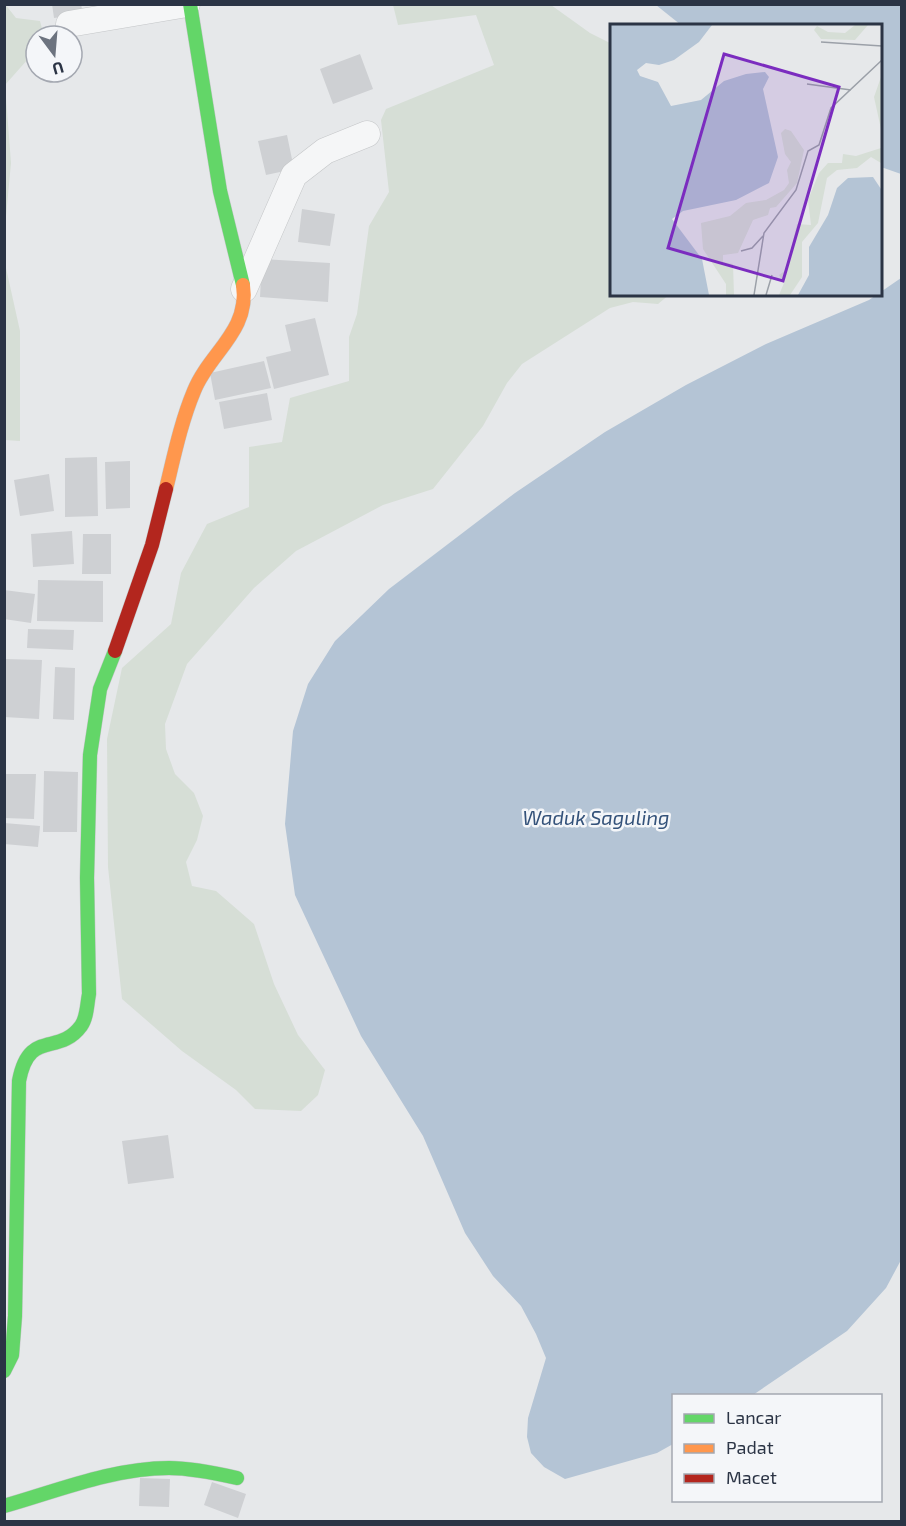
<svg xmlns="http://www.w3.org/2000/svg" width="906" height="1526" font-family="'Exo 2',sans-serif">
<rect width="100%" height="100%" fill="#e6e8ea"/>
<!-- green -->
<path fill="#d6ded6" d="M5 4 16 18 40 21 44 36H36V50L5 85 11 163 5 227 4 5Z
M393 5H551L590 33 612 44V294H670L658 304 633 302 610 308 522 364 507 383 483 426 433 489 383 505 296 551 254 588 187 664 165 724 166 749 175 774 194 793 203 816 197 840 186 862 192 886 216 891 254 924 274 984 298 1035 325 1070 318 1095 301 1111 255 1109 236 1090 182 1051 122 999 108 867 107 739 122 668 171 624 181 573 207 524 249 507V447L282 442 290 398 349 381V337L357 314 369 226 389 192 381 120 386 109 494 65 476 15 398 25Z
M4 259 20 331V441L5 440Z"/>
<!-- water -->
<path fill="#b4c4d5" d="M656 5H901V174L881 167 880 26 681 25Z
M901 278V1260L886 1288 847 1331 753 1395 674 1396 673 1444 657 1453 565 1479 544 1467 531 1453 527 1437 528 1418 546 1358 536 1334 521 1306 493 1276 465 1233 423 1136 361 1036 295 895 285 824 293 731 308 684 335 641 389 589 515 493 605 432 686 385 766 344 869 300Z"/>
<!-- building -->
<path fill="#ced0d3" d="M52 4H81L83 14 54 18Z
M360 54 373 89 333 104 320 69Z
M287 135 294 169 266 175 258 141Z
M302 209 335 214 330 246 298 242Z
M262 259 330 263 328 302 260 297Z
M315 318 329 375 274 389 266 357 291 351 285 325Z
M264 361 271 388 215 400 210 373Z
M267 393 272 420 224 429 219 402Z
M97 457 98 516 65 517V458Z
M130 461V508L106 509 105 462Z
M49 474 54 511 20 516 14 480Z
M72 531 74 564 33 567 31 534Z
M83 534H111V574H82Z
M38 580 103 581V622L37 621Z
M4 590 35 594 31 623 4 619Z
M28 629 74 630 73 650 27 648Z
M5 659 42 660 39 719 4 717Z
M55 667 75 668 74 720 53 719Z
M44 771 78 772 77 832H43Z
M4 774H36L34 819 4 818Z
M4 823 40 826 38 847 4 844Z
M168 1135 174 1178 128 1184 122 1141Z
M140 1478 170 1479 169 1507 139 1506Z
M212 1482 246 1494 238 1518 204 1505Z"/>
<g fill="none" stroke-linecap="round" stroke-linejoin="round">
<defs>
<path id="street" d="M69 24 187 4
M244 289 294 175 325 151 367 134"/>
<path id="fast" d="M190 4 220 191 243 285
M4 1371 12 1355 15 1316 19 1081C29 1028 58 1057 81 1026 87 1018 87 1004 89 994L87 878 90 755 100 689 115 651
M4 1506C57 1491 113 1468 169 1468 192 1468 215 1473 237 1478"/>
<path id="slow" d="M166 489C174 456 181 422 194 391 209 353 250 331 243 285"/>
<path id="jam" d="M115 651 152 545 166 489"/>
</defs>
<!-- street casing -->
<use href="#street" stroke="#c4c6c8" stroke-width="27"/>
<!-- fast casing -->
<use href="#fast" stroke="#c4c6c8" stroke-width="15"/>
<!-- slow casing -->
<use href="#slow" stroke="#c4c6c8" stroke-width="15"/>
<!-- jam casing -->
<use href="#jam" stroke="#c4c6c8" stroke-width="15"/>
<!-- street -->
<use href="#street" stroke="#f5f6f7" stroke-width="26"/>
<!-- fast -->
<use href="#fast" stroke="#63d668" stroke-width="14"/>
<!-- slow -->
<use href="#slow" stroke="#ff974d" stroke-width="14"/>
<!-- jam -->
<use href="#jam" stroke="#b3261e" stroke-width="14"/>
</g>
<g text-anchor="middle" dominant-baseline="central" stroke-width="5" stroke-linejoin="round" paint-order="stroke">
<!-- water labels -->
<g font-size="20" font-style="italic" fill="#34527a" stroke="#f4f6f9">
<text x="596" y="817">Waduk Saguling</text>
</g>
</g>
<!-- overview -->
<g transform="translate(610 24)">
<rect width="272" height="272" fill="#e6e8ea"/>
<path d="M245 1H258L245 16 211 15 204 6 207 2 218 8 235 9ZM271 53V105L264 73ZM175 105 181 107 194 126 187 159 166 183 160 184 158 191 143 196 128 229 113 231V238L123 240 124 271H116V260L93 225 91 199 120 192 136 179 156 176 174 166 179 159 177 146 181 138 175 130 171 109ZM271 124V139L261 133 247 144 227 146 217 154 208 199 192 218V253L180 271H169L174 259 169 251 176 246 187 200 201 201 198 176 209 149 218 139H232L233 130 246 132Z" fill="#d6ded6"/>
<path d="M0 1H102L89 18 64 36 49 41 36 39 27 46 30 52 48 58 61 82 91 76 114 57 136 50 155 48 159 53 153 65 168 133 159 159 126 176 73 187 62 195 92 235 99 271H0ZM263 153 271 165V271H188L199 251V223L218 191 227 164 238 154Z" fill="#b4c4d5"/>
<path fill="none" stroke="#9ba0a8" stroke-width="1.5" d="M211 18 272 22M197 60 241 66M131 227 142 224 153 212M144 271 154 209 186 166 198 127 209 121 221 84 272 36M156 271 162 251"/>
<path fill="#7b2cbf" fill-opacity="0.15" stroke="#7b2cbf" stroke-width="3" d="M114 30 229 63 173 257 58 224Z"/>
<rect width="272" height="272" fill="none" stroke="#2b3445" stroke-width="3"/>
</g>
<!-- border -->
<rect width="906" height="1526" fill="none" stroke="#2b3445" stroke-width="12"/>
<!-- legend -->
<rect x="672" y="1394" width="210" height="108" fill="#f4f6f9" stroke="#a4a8b1" stroke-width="1.5"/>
<rect x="684" y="1414" width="30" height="9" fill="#63d668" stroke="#a4a8b1" stroke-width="1.5"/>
<text x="726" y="1424" font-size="18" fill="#2b3445">Lancar</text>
<rect x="684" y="1444" width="30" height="9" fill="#ff974d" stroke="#a4a8b1" stroke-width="1.5"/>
<text x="726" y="1454" font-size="18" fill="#2b3445">Padat</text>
<rect x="684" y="1474" width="30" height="9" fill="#b3261e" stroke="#a4a8b1" stroke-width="1.5"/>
<text x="726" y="1484" font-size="18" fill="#2b3445">Macet</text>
<!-- north arrow -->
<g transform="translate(54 54) rotate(164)"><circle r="28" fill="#f4f6f9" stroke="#a4a8b1" stroke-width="1.5"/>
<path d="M0-4.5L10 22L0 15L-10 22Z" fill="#6c737f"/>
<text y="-9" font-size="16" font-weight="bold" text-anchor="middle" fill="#2b3445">U</text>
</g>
</svg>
